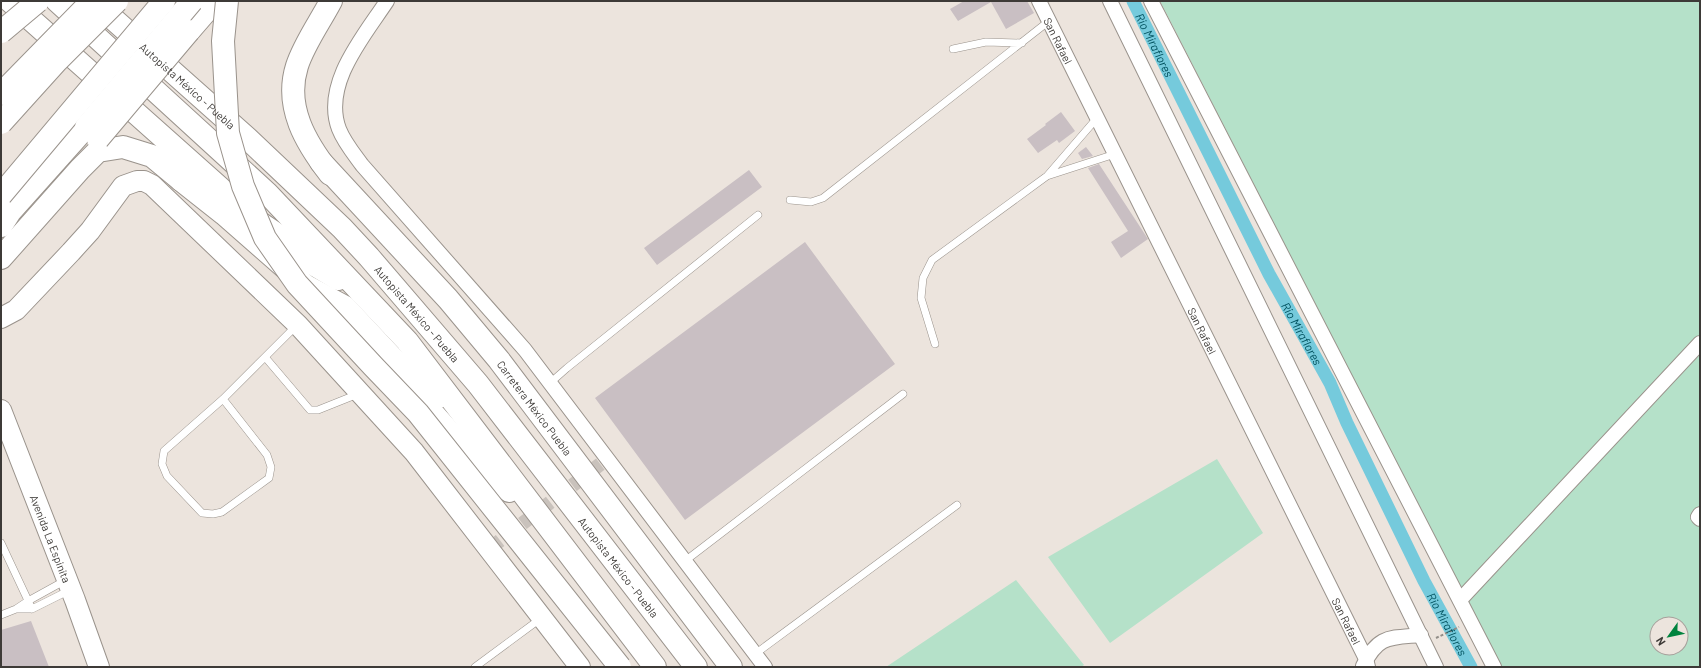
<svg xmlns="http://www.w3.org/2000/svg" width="1701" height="668" font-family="Barlow,sans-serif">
<rect width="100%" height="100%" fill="#ece4dd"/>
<!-- green -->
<path fill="#b5e1c9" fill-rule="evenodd" d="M1160 1H1700V667H1501ZM1657 624H1681V648H1657Z
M1217 459 1263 533 1110 643 1048 557Z
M1016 580 1084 665 1081 667H886Z"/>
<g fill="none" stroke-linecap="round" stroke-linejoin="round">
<!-- canal -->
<path stroke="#75cadc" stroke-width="13" id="s1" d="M1133 1 1269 274 1330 383 1347 423 1424 581 1471 667"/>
</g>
<!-- building -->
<path fill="#c9bfc3" d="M964 1H1027L1034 13 1006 29 991 2 958 21 950 9Z
M1061 112 1075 131 1059 143 1057 140 1038 153 1027 139 1046 125 1045 124Z
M1086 147 1093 156 1082 159 1078 153Z
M1099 164 1148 239 1121 258 1111 242 1128 231 1088 168Z
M749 170 762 187 657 265 644 248Z
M805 242 895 364 685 520 595 398Z
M31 621 49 667H1V630Z"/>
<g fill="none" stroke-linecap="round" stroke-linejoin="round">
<!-- street-tunnel -->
<path stroke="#c9c2bc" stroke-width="14" stroke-dasharray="14 7" stroke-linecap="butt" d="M489 549 607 459"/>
<defs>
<path id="lane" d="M953 49 986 42 1022 43
M1047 176 1115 154
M790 200 811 202 823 198 1049 21
M935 344 921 298 923 278 932 260 1047 176 1097 118
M265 357 297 325
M550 383 567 368 758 215
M223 399 267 455 271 467 269 478 222 512 213 514 202 513 167 476 162 464 164 451 223 399 265 357 310 410H318L358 394
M1 543 32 609
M685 561 903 394
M16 609H32L70 590
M1 615 16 609 28 601 66 580
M755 654 957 505
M475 667 540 619"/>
<g id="street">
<path d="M387 1C364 36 322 84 339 129 344 142 354 154 362 165L525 350 765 667"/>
<path id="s2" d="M1039 1 1366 659 1368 667"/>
<path d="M1110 1 1436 667"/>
<path d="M1151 1 1494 667"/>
<path d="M1700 514 1698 517 1700 519"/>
<path d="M1460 600 1700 343"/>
<path d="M1363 666C1378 635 1389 638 1421 635"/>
</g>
<g id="secondary">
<path d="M1 318 16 310 71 252 90 231 123 186 137 181H144L152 185 298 325 414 452 580 667"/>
<path id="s3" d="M1 410 75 600 99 667"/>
</g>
<g id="highway">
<path d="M10 1 220 188 244 212 284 239 308 261 338 279"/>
<path d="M57 1 267 193 407 341 655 667"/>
<path id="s4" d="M93 1 247 138 342 228 369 257 478 384 696 667"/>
<path d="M189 31 215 1"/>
<path id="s5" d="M321 162 448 299 499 360 731 667"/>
<path d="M330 174C306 143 284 107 297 66 304 44 320 22 331 1"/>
<path d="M181 180 224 214 306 286 345 307 402 368 442 396"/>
<path d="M1 226 10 212 86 127"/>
<path d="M1 258 80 169 98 151 123 147 152 156 181 180 196 183"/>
<path d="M401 382 416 394 470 455 509 491"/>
</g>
</defs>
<!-- lane casing -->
<use href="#lane" stroke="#9a938c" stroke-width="8"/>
<!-- street casing -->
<use href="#street" stroke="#9a938c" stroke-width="16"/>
<!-- secondary casing -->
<use href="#secondary" stroke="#9a938c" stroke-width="22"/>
<!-- highway casing -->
<use href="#highway" stroke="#9a938c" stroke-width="24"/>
<!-- path -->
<path stroke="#928d88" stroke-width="2" stroke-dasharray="3 2" stroke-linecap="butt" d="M1436 638 1459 627"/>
<!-- lane -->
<use href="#lane" stroke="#fff" stroke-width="7"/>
<!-- street -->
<use href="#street" stroke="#fff" stroke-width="14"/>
<!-- secondary -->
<use href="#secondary" stroke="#fff" stroke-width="20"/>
<!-- highway -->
<use href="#highway" stroke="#fff" stroke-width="22"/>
<defs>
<path id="primary-bridge" d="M1 123 57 61 117 1
M1 195 164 1"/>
<path id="highway-bridge" d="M227 1 223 41 228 133 243 186 265 238 297 284 373 366 418 413 620 667
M1 32 38 1
M1 94 92 1
M86 127 192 1
M98 139 189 31"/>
</defs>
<!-- primary-bridge casing -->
<use href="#primary-bridge" stroke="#9a938c" stroke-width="24" stroke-linecap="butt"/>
<!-- highway-bridge casing -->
<use href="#highway-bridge" stroke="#9a938c" stroke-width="24" stroke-linecap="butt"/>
<!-- primary-bridge -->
<use href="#primary-bridge" stroke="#fff" stroke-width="22"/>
<!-- highway-bridge -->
<use href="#highway-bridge" stroke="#fff" stroke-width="22"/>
</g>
<g text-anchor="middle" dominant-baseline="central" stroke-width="3.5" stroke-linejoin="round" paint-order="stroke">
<!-- street labels -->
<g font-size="11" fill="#3d3a37" stroke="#ece4dd">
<text stroke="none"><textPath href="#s2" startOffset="44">San Rafael</textPath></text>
<text stroke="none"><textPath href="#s4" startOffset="127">Autopista México - Puebla</textPath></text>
<text stroke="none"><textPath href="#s4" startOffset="451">Autopista México - Puebla</textPath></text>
<text stroke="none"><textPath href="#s2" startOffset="368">San Rafael</textPath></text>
<text stroke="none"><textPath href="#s5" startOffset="326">Carretera México Puebla</textPath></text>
<text stroke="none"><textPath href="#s3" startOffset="138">Avenida La Espinita</textPath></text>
<text stroke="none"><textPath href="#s4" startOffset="775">Autopista México - Puebla</textPath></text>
<text stroke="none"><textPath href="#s2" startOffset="692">San Rafael</textPath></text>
</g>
<!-- water labels -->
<g font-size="12" font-style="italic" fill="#01515e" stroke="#ece4dd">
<text stroke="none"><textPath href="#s1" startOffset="49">Rio Miraflores</textPath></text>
<text stroke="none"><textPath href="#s1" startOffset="373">Rio Miraflores</textPath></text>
<text stroke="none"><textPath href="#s1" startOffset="698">Rio Miraflores</textPath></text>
</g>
</g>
<!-- border -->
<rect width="1701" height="668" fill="none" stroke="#3d3a37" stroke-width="4"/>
<!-- north arrow -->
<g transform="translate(1669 636) rotate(237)"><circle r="19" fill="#ece4dd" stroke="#a6a09b"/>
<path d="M0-3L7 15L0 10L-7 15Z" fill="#00833e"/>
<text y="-6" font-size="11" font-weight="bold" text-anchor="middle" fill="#3d3a37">N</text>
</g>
</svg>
